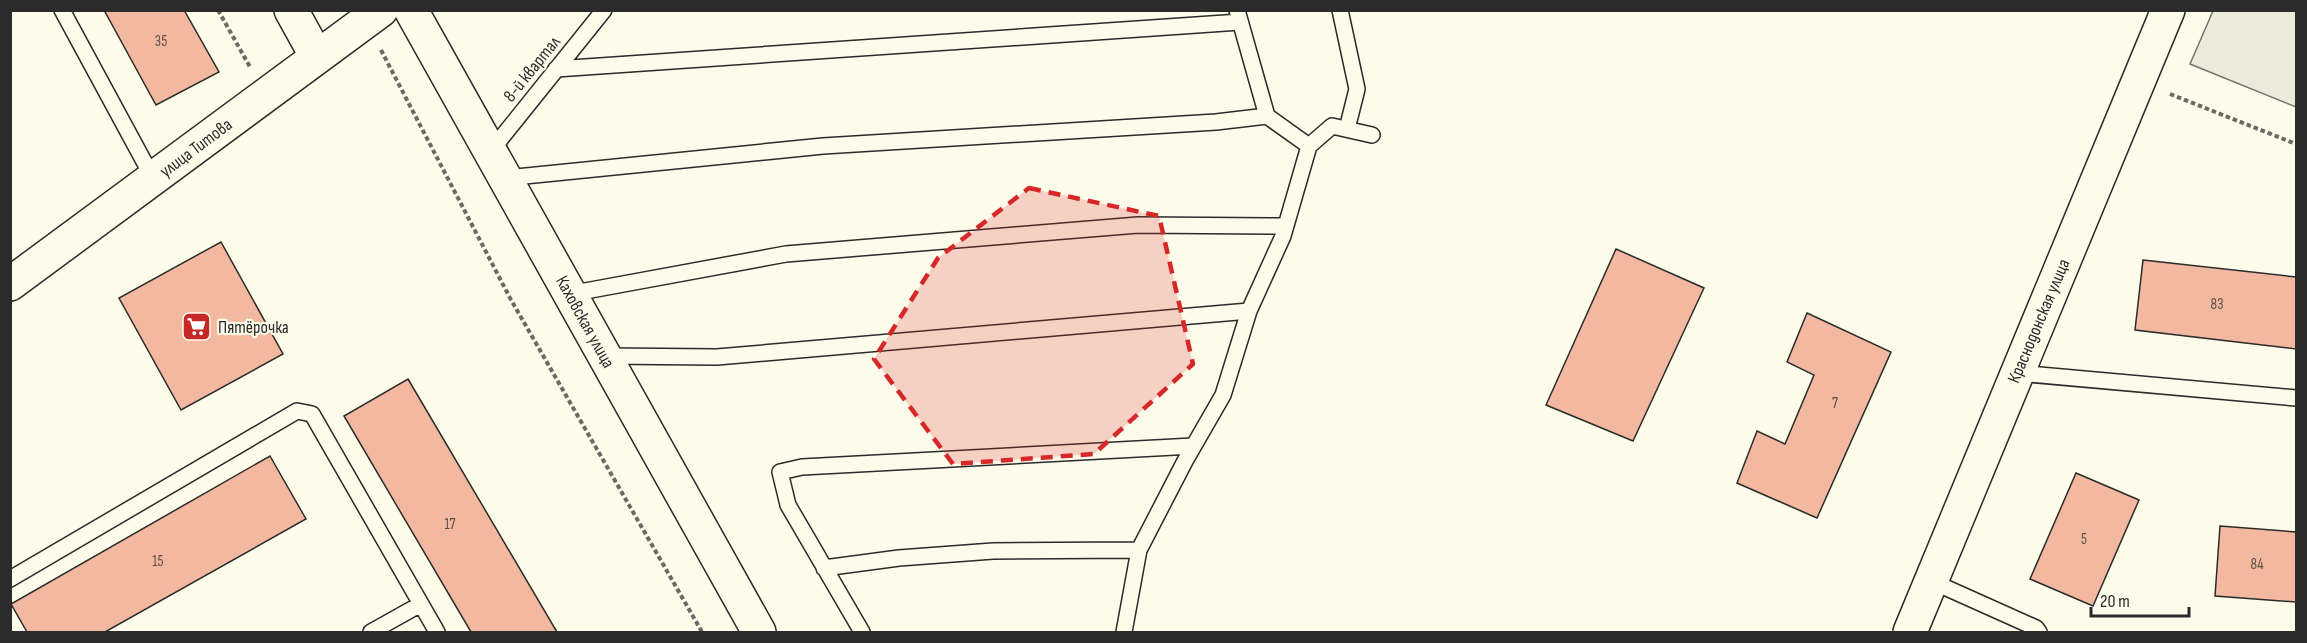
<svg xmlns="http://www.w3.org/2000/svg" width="2307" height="643" font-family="'Sofia Sans Condensed',sans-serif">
<rect width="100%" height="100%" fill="#fdfbea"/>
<!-- green -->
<path fill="#ecebdb" stroke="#74746e" stroke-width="1.5" d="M2213 11H2296V107L2190 64Z"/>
<!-- building -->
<path fill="#f2b8a0" stroke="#2b2b2b" stroke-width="1.5" d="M104 10H184L219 72 156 105Z
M221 242 283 354 181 410 119 298Z
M1616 249 1704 288 1633 441 1546 405Z
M2143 260 2296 277V349L2135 330Z
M1807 313 1891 352 1817 518 1737 483 1757 431 1785 444 1814 375 1787 362Z
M408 379 557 632H471L344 416Z
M270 456 306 519 105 632H27L11 604Z
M2076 473 2139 500 2093 606 2030 579Z
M2220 526 2296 532V602L2215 596Z"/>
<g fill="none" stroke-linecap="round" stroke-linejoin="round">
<defs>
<path id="service" d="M62 10 154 180
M1237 10 1267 116 1309 146
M1340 10 1357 89 1347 129
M556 69 1240 22
M490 152 604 10
M505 178 823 146 1216 122 1267 116
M569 294 786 254 1138 225 1286 226
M604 356 717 357 1249 311
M2017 373 2296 398
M824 568 899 558 993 551 1139 550
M10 579 297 411 312 414 437 632
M1931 581 2036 628 2039 632
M371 632 421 604
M862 632 788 505 780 472 802 467 1193 446
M1124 632 1139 550 1185 461 1223 395 1249 311 1283 236 1309 146 1332 126 1372 135"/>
<path id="tertiary" d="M291 10 317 57
M10 284 381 10
M1910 632 2168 10"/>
<path id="secondary" d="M411 10 759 632"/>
</defs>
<!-- service casing -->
<use href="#service" stroke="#2b2b2b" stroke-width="18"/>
<!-- tertiary casing -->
<use href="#tertiary" stroke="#2b2b2b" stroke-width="36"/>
<!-- secondary casing -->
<use href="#secondary" stroke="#2b2b2b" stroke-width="36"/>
<!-- path -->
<path stroke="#6a6964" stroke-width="4" stroke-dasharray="4.5 3" stroke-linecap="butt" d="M218 10 250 67
M381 50 510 298 702 632
M2170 94 2296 144"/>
<!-- service -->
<use href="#service" stroke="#fdfbea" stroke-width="15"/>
<!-- tertiary -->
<use href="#tertiary" stroke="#fdfbea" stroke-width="33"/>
<!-- secondary -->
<use href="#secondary" stroke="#fdfbea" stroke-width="33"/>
</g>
<!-- marked area -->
<path fill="#d62828" fill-opacity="0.2" stroke="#d62828" stroke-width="4.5" stroke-dasharray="12 8" stroke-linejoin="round" d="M1029 188 1159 216 1193 364 1094 454 953 464 874 359 938 258Z"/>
<!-- icons -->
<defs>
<symbol id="supermarket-square" viewBox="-11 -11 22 22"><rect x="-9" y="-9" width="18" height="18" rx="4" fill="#c62828" stroke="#fdfbea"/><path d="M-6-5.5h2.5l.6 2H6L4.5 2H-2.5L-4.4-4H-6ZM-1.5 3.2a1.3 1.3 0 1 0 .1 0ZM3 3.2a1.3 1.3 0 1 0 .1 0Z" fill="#fff"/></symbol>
</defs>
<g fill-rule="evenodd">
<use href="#supermarket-square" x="180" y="310" width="33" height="33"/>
</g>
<g text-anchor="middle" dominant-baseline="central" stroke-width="4.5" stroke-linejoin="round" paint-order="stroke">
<!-- number labels -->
<g font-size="15" fill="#5d4e48">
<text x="161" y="41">35</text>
<text x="2217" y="304">83</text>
<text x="1835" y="403">7</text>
<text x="450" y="524">17</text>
<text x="2084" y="539">5</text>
<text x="158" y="561">15</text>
<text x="2257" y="564">84</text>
</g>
<!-- street labels -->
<g font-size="18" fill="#2b2b2b" stroke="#fdfbea">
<text transform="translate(532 69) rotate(-51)">8-й квартал</text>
<text transform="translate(196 148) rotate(-37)">улица Титова</text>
<text transform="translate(2039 321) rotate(-67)">Краснодонская улица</text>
<text transform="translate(585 322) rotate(61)">Каховская улица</text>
</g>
<!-- poi labels -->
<g font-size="18" fill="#2b2b2b" stroke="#fdfbea" text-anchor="start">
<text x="218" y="327">Пятёрочка</text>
</g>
</g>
<!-- border -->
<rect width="2307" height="643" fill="none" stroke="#2b2b2b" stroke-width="24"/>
<!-- scale -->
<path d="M2091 607v9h98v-9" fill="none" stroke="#2b2b2b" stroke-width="3"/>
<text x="2100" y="607" font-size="18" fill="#2b2b2b" stroke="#fdfbea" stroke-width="4.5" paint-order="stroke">20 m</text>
</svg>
